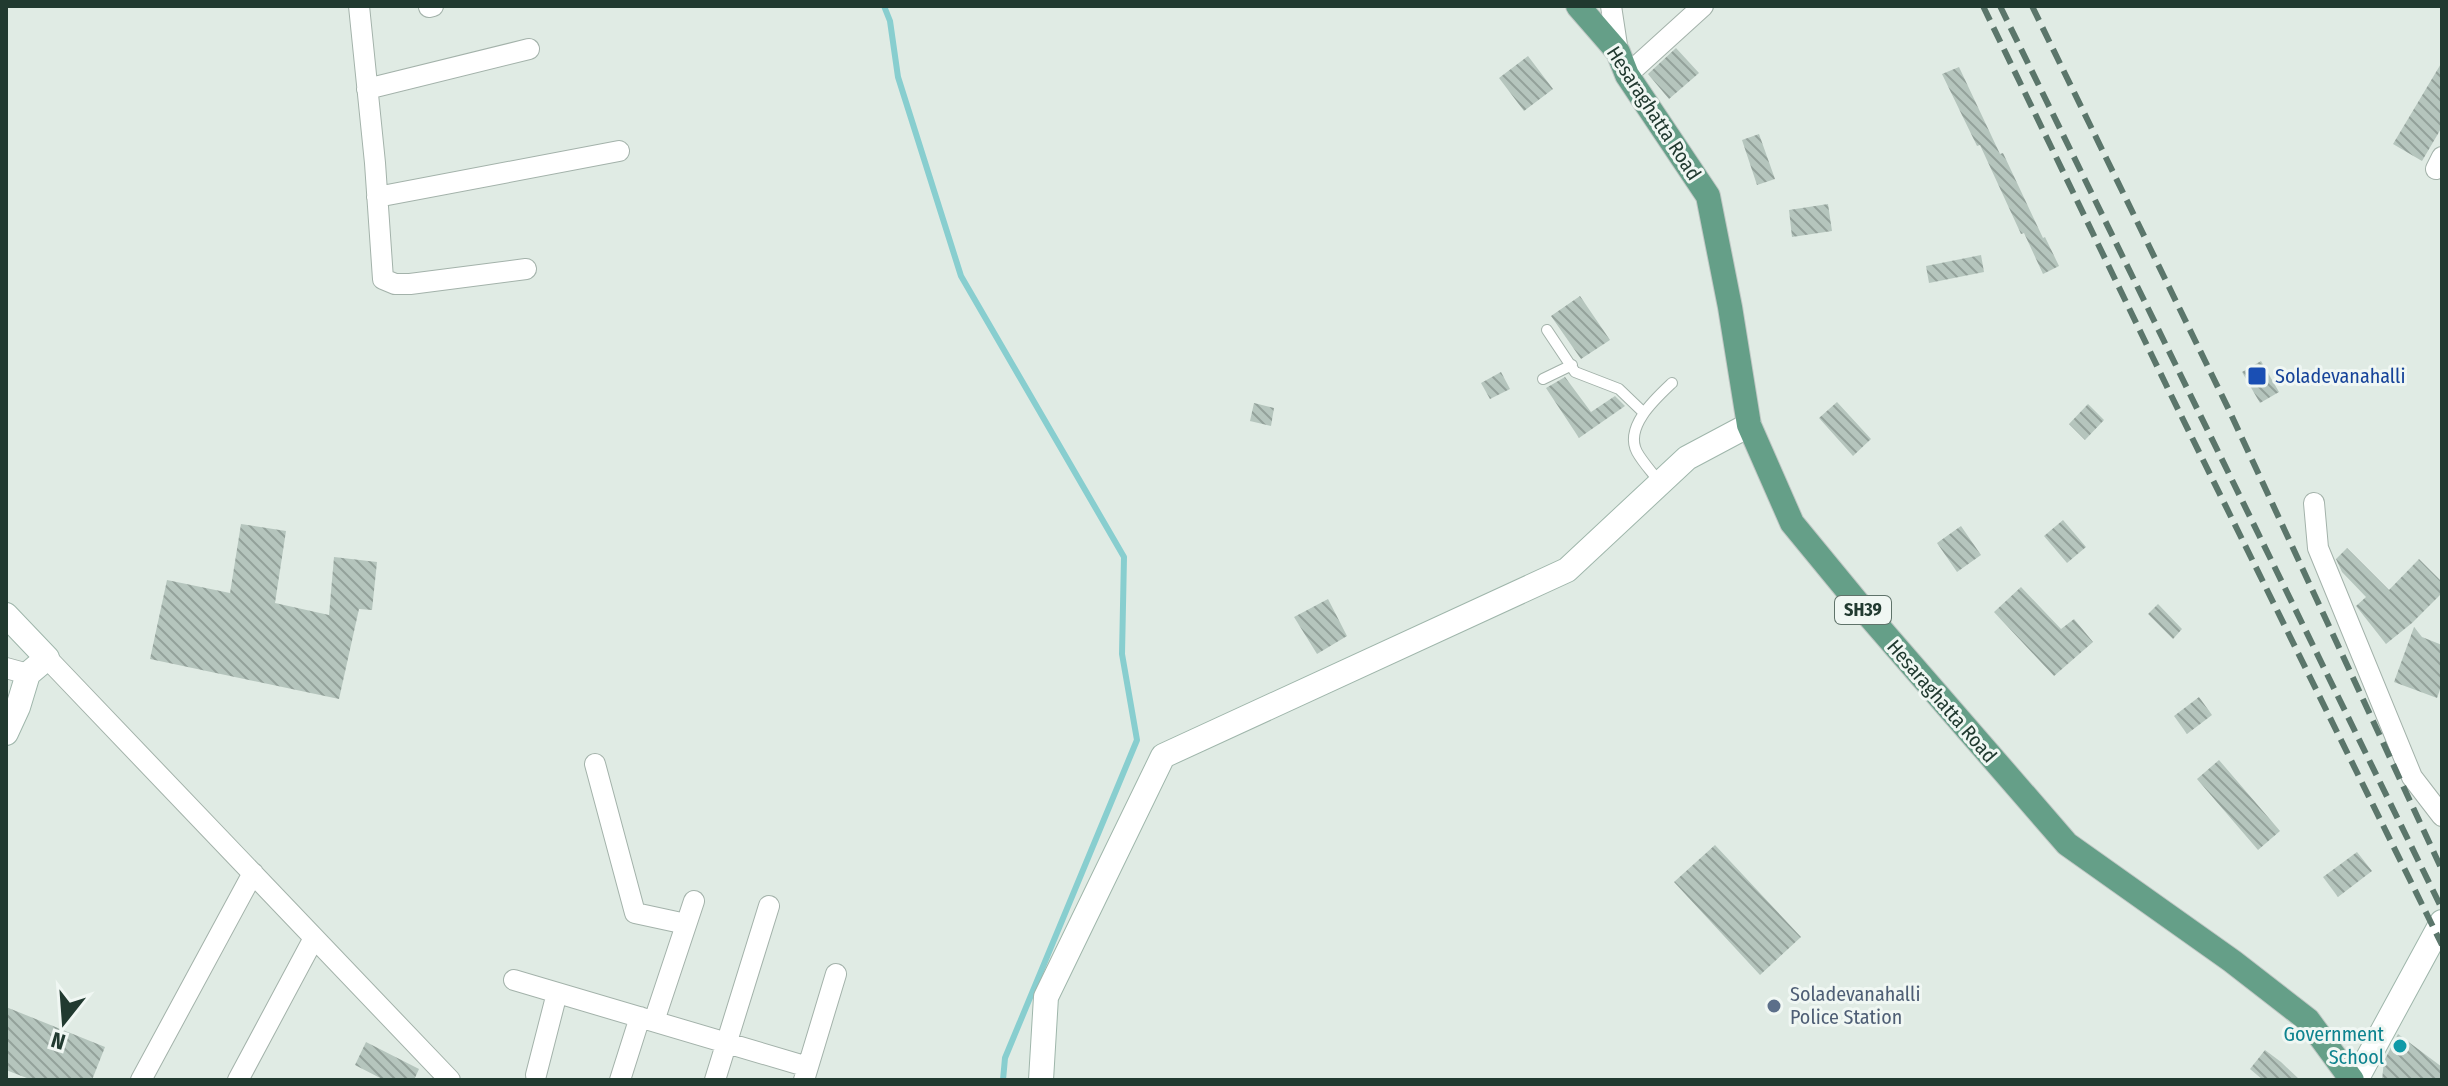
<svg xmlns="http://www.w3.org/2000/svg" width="2448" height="1086" font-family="'Fira Sans Condensed',sans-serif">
<defs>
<pattern id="building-back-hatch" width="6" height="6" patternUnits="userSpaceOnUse" patternTransform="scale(2)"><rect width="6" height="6" fill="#b5c5bd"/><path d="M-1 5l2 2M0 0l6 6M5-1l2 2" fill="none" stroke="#93a19a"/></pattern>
</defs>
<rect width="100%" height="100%" fill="#e0ebe4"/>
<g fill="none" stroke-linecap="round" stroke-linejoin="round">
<!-- stream -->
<path stroke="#88cecf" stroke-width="6" d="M884 6 890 21 898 77 961 276 1124 557 1122 654 1137 740 1005 1058 1003 1080"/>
</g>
<!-- building -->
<path fill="url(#building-back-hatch)" d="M1676 48 1699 73 1669 99 1648 74Z
M1528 56 1553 89 1524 111 1499 78Z
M2442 62V127L2422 161 2393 144Z
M1959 67 2000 154 2003 153 2043 238 2045 237 2059 266 2043 274 2024 233 2021 234 1980 145 1977 146 1942 74Z
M1759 134 1775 179 1757 185 1742 140Z
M1828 204 1832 231 1792 237 1789 210Z
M1981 255 1984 272 1929 283 1926 266Z
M1580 296 1610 340 1581 359 1551 316Z
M2261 361 2279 392 2260 403 2242 372Z
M1501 372 1510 389 1490 399 1481 383Z
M1565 377 1591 412 1615 396 1625 406 1579 438 1546 388Z
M1837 402 1871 439 1853 456 1819 418Z
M1254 403 1274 408 1271 426 1250 421Z
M2088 404 2104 420 2085 440 2069 424Z
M2063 520 2086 547 2067 563 2044 536Z
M241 524 286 531 275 603 329 615 334 557 377 562 372 610 359 609 339 699 150 659 167 580 230 593Z
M1961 526 1981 555 1957 572 1937 543Z
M2347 548 2389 590 2419 559 2442 582V593L2412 623 2386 644 2356 606 2366 597 2342 572 2336 559Z
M2021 587 2061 629 2074 619 2093 642 2054 676 1994 612Z
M1328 599 1347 636 1317 654 1294 617Z
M2158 604 2182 629 2173 639 2148 614Z
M2414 627 2422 637 2442 645V684L2437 698 2394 682Z
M2199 697 2212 715 2187 734 2174 716Z
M2219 760 2280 831 2258 850 2197 779Z
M1715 845 1801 937 1760 975 1674 882Z
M2357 852 2372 871 2338 897 2323 877Z
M6 1007 105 1047 92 1080H32L6 1070Z
M2398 1034 2442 1067V1080H2382L2384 1061Z
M366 1042 419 1069 414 1080H384L355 1065Z
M2265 1050 2281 1062 2300 1080H2263L2250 1069Z"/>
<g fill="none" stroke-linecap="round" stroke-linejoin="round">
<defs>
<path id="lane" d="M1547 330 1575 372 1619 389 1644 413
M1543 379 1572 365
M1660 483C1653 473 1643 463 1637 452 1624 427 1655 399 1672 383"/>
<path id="street" d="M359 6 375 163 383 279 395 284H410L526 269
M1611 6 1618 52
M429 7 433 6
M1627 75 1703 6
M367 89 529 49
M2436 169 2442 157
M377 197 619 151
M2314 503 2318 548 2412 777 2442 816
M47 658 450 1080
M6 668 28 674
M595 764 635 913 686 924
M514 980 808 1067
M654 1021 694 901
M536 1075 557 993
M141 1080 253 873
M238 1080 314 938
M620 1080 640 1017
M715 1080 769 906
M804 1080 836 974"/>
<path id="secondary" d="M6 615 47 658 28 674 18 707 6 733
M1041 1080 1046 997 1163 756 1567 570 1687 458 1749 425
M2356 1080 2442 922"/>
<path id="primary" d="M1578 6 1618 52 1627 75 1708 196 1730 307 1749 425 1792 523 1857 602 2067 844 2232 961 2308 1020 2352 1080"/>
</defs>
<!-- lane casing -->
<use href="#lane" stroke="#a3b2aa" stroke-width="12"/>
<!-- street casing -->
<use href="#street" stroke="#a3b2aa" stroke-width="22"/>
<!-- secondary casing -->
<use href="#secondary" stroke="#9fb6ab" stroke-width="26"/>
<!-- primary casing -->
<use href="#primary" stroke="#c1c8c5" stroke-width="26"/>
<!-- lane -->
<use href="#lane" stroke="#fff" stroke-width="10"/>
<!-- street -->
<use href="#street" stroke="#fff" stroke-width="20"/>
<!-- secondary -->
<use href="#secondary" stroke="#fff" stroke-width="24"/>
<!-- primary -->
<use href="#primary" stroke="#659f88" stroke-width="24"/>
<!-- rail -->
<path stroke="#5b766b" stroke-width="6" stroke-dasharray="16 8" stroke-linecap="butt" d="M1983 6 2171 395 2442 945
M2000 6 2442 909
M2032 6 2229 410 2442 870"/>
</g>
<!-- markers -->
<rect fill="#1a4fb4" stroke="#f0f7f3" stroke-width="3" x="2247" y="366" width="20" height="20" rx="4"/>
<circle fill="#5c6f8a" stroke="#f0f7f3" stroke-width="3" cx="1774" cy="1006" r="8"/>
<circle fill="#0f9aa8" stroke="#f0f7f3" stroke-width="3" cx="2400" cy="1046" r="8"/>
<g text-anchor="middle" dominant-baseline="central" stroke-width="6" stroke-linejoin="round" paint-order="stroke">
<!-- shield labels -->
<rect fill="#f0f7f3" stroke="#5f736a" stroke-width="2" x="1835" y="596" width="56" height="28" rx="6"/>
<g font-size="18" font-weight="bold" fill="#213a30">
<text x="1863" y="610">SH39</text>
</g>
<!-- street labels -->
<g font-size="20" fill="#213a30" stroke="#f0f7f3">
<text transform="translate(1654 113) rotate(57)">Hesaraghatta Road</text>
<text transform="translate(1942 701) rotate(49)">Hesaraghatta Road</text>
</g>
<!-- transit labels -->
<g font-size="20" fill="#164399" stroke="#f0f7f3" text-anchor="start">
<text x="2275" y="376">Soladevanahalli</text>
</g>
<!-- service labels -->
<g font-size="20" fill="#4e5e75" stroke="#f0f7f3" text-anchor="start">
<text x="1790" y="994">Soladevanahalli<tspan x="1790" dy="23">Police Station</tspan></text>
</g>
<!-- culture labels -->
<g font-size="20" fill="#0d838f" stroke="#f0f7f3" text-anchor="end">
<text x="2384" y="1034">Government<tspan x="2384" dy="23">School</tspan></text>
</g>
</g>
<!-- border -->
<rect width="2448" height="1086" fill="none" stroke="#213a30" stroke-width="16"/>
<!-- north arrow -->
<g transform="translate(64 1022) rotate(197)" stroke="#f0f7f3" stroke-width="6" paint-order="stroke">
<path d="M0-6L14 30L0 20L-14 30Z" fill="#213a30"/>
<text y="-12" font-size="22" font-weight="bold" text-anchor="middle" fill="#213a30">N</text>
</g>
</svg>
